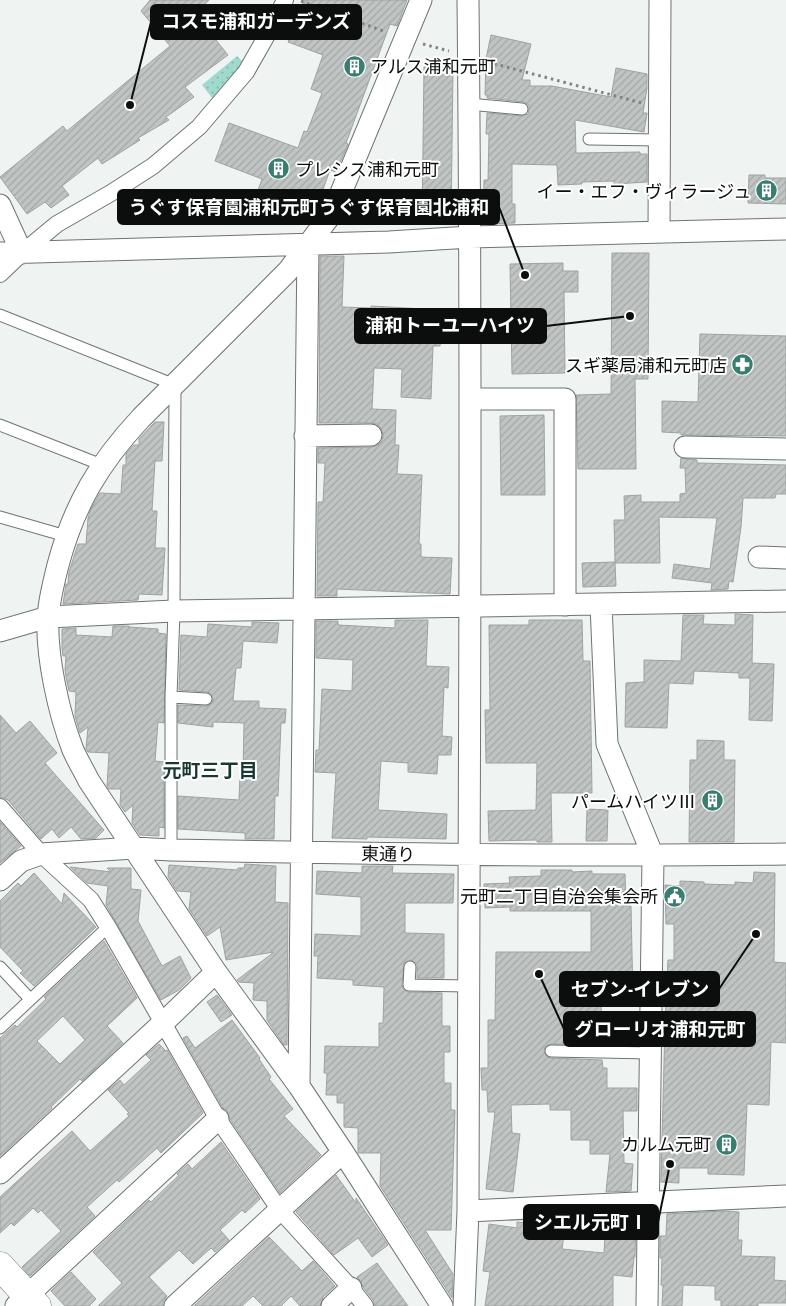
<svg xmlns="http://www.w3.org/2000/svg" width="786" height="1306" font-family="'PT Sans Narrow','Noto Sans JP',sans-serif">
<defs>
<pattern id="park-dots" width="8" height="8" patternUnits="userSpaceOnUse" patternTransform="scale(1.25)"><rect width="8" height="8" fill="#a0d9cd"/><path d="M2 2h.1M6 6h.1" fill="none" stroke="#89b9af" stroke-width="1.8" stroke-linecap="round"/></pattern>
<pattern id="building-hatch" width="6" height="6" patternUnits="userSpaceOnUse" patternTransform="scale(1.25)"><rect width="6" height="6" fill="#c0c5c4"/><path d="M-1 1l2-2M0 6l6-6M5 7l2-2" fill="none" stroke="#a4a8a7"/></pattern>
</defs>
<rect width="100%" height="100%" fill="#eff4f3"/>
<!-- park -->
<path fill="url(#park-dots)" d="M237 56 245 64 213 99 202 85Z"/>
<!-- building -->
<path fill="url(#building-hatch)" stroke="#9ea3a2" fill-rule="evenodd" d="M150 0H209L195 14 228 55 185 87 194 97 166 117 169 120 138 138 140 140 102 164 98 158 62 186 69 195 51 208 45 202 27 214 0 177 63 126 67 131 170 46 141 11Z
M304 0H407L397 26 390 24 346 143 348 144 336 172 330 170 314 214 257 193 262 179 215 161 229 123 298 148 304 131 307 132 322 93 311 89 323 55 288 42Z
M491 35 531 44 522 80H530V86H552L611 97 616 68 647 74V88L643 113H647L644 132 575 120 576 153 640 152V154H647V182L614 184V181L582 182V184L558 185 557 165 512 164V204H515V223L483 224 484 180H488L489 134H486L487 113 522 116 528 114 529 109V105L523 102 487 98V95H485L486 59Z
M424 67 453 68 451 224H422Z
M749 175H765V178H786V204L748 203Z
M612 253H649L648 379H635L636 469H578L576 395 611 394Z
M320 256H344L342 307 371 308V306L442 310 440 346H433L431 399 401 397 402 369 374 368 372 409 396 410 395 445H399L397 474 422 475 419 544H421V557L452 558 450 594 337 589V596H317L318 502H323L325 463H318V448L372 447 378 445 382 441 383 435 381 428 377 424 371 423H319Z
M563 263V271H578V292H564L565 373 512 374 510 264Z
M700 334 786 336V436L681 435V433L662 432V401L698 402Z
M544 415 545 495H501L500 416Z
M155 422H164L162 461H155L152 511H157L155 548H165L162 595 139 594 138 600 63 604 66 584H68L69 572 78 544H86L88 518 91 509 100 493 121 494 123 465H126V454L134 445H139V439Z
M681 458 697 460V463L786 465V494H776L775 498H743L741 527 733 582 729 581 728 589 711 590 712 583 672 578 674 564 710 569 717 518 659 517 660 563H615L616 586 583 587 582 563 615 562 614 520H625L624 496 641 495V502H680V494L686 493 685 468H680Z
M735 614 753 615 752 663 774 664 772 721 749 720 750 678H739V673L694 671 693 684 669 683 667 728 625 727 626 683 644 682V660L681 661 683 615H704L703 624 735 625Z
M395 620H428L426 666 449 667 448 688 444 687 442 736 452 737 451 755H438L437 774 408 772V763L381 761 378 810 447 814 446 839 367 837V839L332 838 336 773 315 772 316 750H319L322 689 352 691 353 660 316 658V621H338V625L395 628Z
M529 620H582L583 661H590L592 793H551L552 842H537V840L489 841 488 811 536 810 537 763H486L485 710H490L489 625H529Z
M252 622 279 623 277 643 243 641 241 668H236L233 701H259V708L286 709 285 723H281L278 796H275L274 839H245V833L178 829V796L239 800 240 774H243L244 723 213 722V727L178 723V705L206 706 212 703 213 699 210 693 207 692 179 690 181 635 207 637 208 624 252 627Z
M113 626H129V627L158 629V633L166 634 164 723 158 722 155 761 164 762V828L159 827V836L140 835 132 823 133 805 125 812 120 805 121 789H109L107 786 109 753 88 752 86 749 88 727 80 733 75 716 76 692 69 691 67 682 65 670 66 656H63L62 648V629L76 628V635L112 637Z
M0 715 16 733 30 721 57 753 45 763 104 830 96 838 81 839 71 827 59 838 52 829 41 839 8 800 0 797Z
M697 740 724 741V760H735L734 842H689L690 760H697Z
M587 809 608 810 607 841H586Z
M0 822 21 846 0 863Z
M245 864 276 866 275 902 288 903 287 1045H284L267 1020V1001L253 1000 254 983 239 982 237 980 274 952 226 960 220 927 207 936 189 909 191 892 177 891 168 877 169 865 237 870 238 868H244Z
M362 866H393L392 873 454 874 453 903H405V933L444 934V978H417V964L410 960 404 963 402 985 403 989 408 992 442 993V1026H450V1052H444V1083H451V1110H455L451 1230H425L453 1274 452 1298 380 1186 381 1153H358V1128L344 1127V1103H337V1095H326L327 1073H324L325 1046 379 1047V1023H383L384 987 353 985V980L317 978 318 956H314L315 934 361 936V897L316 894 317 871 362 873Z
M70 867 111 872 107 868H131V889L141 890 138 921 162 966 180 956 191 978 179 990 161 1000 106 905 108 886 87 883Z
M541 870H572V872L592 871V874H625L626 906H631L633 1000 601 1001 602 1045 551 1044 545 1047 544 1051 547 1057 551 1058 602 1060 603 1068H607V1088H637V1111H623L624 1163 633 1164 631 1191 606 1192 610 1154H590V1140H571V1110H550V1104L511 1105 512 1133 520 1134 513 1192 486 1189 495 1112H488L487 1090H482L481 1068H488V1020H495L496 952H591V911H510V907L485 908 484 884 510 883 509 877 541 876Z
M754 872 775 873 774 962 786 963V1043L771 1042 769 1105 747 1104 744 1175 708 1174V1168H679V1183L661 1182 665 1023 668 960H674V924H666L665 885 680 886V881L704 882V884L735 885V882L753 883Z
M34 873 62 904 64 893 96 927 34 986 20 973 23 971 0 947V901L18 883 21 886Z
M104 941 137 998 107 1026 123 1043 82 1081 80 1079 51 1107 52 1108 0 1156V1038L15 1025 17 1027 46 999 44 997ZM63 1016 85 1040 60 1064 37 1041Z
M217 995 232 1015 221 1022 207 1002Z
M232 1020 260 1058 259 1059 271 1077 269 1079 293 1109 284 1116 321 1155 280 1193 230 1119 227 1111 223 1108 183 1038 187 1036 195 1048Z
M159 1044 166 1051 167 1050 203 1113 161 1153 157 1148 119 1182 117 1180 87 1207 95 1216 30 1276 22 1267 61 1231 41 1210 38 1213 33 1208 14 1226 11 1223 0 1233V1197L72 1131 90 1151 129 1116 127 1114 129 1113 108 1090 120 1080 124 1085 151 1060 146 1055Z
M221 1142 260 1199 245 1213 242 1210 220 1230 229 1240 215 1252 211 1248 193 1264 179 1250 149 1277 167 1296 163 1302V1306H98L122 1283 93 1252 149 1200 151 1202 179 1175 177 1174 188 1164 192 1169Z
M336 1175 356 1203V1198L388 1245 372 1257 358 1238 334 1255 296 1212Z
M724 1211 739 1212 738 1240H742L741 1256 775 1257 774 1280 786 1281V1303H758V1306H721V1300H715V1286L683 1285 682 1306H662L663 1285H661L662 1258H660V1236H666L667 1214Z
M629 1216V1217L636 1218 635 1257H634L632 1277 613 1275V1306H485L490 1272 483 1271 489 1224 517 1228V1222L535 1224 534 1232 564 1235 562 1249 604 1253 606 1217Z
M269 1237 302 1271 313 1261 335 1286 323 1297 320 1306H300L291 1296 281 1306H263L253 1296 242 1306H194Z
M377 1263 408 1306H375L373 1300 363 1287 360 1280 357 1277Z
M71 1272 96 1299 89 1306H65L51 1291Z"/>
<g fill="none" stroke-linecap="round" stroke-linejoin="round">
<defs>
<path id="service" d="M469 104 522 109
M589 139 659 140
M0 315 175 385 174 611 171 697V850
M0 425 102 465
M0 517 66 536
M171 697 206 699
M0 967 30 999
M410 967 409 985 468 986
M0 1028 108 927
M551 1051 650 1053"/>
<path id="pedestrian" d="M0 274 22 253 57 224 111 193 153 166 199 127 246 72 267 35 285 0
M0 807 41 854 91 900 108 927 218 1119 279 1209 351 1288 365 1306"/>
<path id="minor" d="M421 0 333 212 288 271 141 418C99 463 74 505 58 565 54 581 49 600 48 617 46 656 59 714 73 750 78 761 84 771 89 781L216 972 299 1086 343 1152 442 1306
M0 205 22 253
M659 232 660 0
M0 253 389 242 470 237 786 229
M471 399H565V605
M305 436 371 435
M685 447 786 449
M759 557 786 558
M601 605 607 744 653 856 647 1306
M0 631 48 617 174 611 786 601
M0 880 21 861 41 854 134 848 171 850C376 854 581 857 786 854
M299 1086 308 243
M0 1173 163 1023 216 972
M468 1211 786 1196
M16 1306 218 1119
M175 1306 343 1152
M332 1306 351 1288
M464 1306 468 1211C469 807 472 404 468 0"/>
<path id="tertiary" d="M0 1266 37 1306"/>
</defs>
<!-- service casing -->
<use href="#service" stroke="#6f7372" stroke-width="13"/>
<!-- pedestrian casing -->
<use href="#pedestrian" stroke="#6f7372" stroke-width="18"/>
<!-- minor casing -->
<use href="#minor" stroke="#6f7372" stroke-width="23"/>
<!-- tertiary casing -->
<use href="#tertiary" stroke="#6f7372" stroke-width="29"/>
<!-- path -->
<path stroke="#808383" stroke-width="3" stroke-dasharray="2.5 4" stroke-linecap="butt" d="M301 1 386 32
M423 44 449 51
M488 62 642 103"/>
<!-- service -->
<use href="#service" stroke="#fff" stroke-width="11"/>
<!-- pedestrian -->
<use href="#pedestrian" stroke="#fff" stroke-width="16"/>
<!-- minor -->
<use href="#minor" stroke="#fff" stroke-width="21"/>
<!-- tertiary -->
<use href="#tertiary" stroke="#fff" stroke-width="28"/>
</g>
<!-- icons -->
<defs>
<symbol id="building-disc" viewBox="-11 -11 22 22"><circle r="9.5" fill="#397d71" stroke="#fff"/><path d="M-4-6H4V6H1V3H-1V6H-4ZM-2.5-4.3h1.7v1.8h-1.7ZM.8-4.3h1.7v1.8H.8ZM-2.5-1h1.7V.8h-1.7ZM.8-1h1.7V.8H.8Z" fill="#fff"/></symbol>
<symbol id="pharmacy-disc" viewBox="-11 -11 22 22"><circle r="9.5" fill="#397d71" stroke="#fff"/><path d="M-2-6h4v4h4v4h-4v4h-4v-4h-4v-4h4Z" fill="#fff"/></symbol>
<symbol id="civic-disc" viewBox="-11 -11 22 22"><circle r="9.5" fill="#397d71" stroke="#fff"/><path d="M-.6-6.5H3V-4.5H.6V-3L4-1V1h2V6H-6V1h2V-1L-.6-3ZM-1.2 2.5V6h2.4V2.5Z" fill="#fff"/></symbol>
</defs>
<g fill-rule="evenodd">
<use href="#building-disc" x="342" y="54" width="25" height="25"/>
<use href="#building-disc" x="266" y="156" width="25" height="25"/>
<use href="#building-disc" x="754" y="178" width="25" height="25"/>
<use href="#pharmacy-disc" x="730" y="352" width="25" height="25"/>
<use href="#building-disc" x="700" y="788" width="25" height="25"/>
<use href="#civic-disc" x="662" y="884" width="25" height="25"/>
<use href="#building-disc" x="714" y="1132" width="25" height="25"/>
</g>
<g text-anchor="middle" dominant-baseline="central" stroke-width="4" stroke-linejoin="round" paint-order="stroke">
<!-- poi labels -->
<g font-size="18" fill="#0c0e0e" stroke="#fff" text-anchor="end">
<text x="370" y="66" text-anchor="start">アルス浦和元町</text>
<text x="295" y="169" text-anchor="start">プレシス浦和元町</text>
<text x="751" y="191">イー・エフ・ヴィラージュ</text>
<text x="727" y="365">スギ薬局浦和元町店</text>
<text x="696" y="801">パームハイツⅢ</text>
<text x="658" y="896">元町二丁目自治会集会所</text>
<text x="711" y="1144">カルム元町</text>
</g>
<!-- street labels -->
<g font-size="18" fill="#0c0e0e" stroke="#fff">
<text transform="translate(388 854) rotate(1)">東通り</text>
</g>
<!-- neighbourhood labels -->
<g font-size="19" font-weight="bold" fill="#183832" stroke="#fff">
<text x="210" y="770">元町三丁目</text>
</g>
</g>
<!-- callouts -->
<path fill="none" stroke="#0c0e0e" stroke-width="2" d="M130 105L151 22M525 275L499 207M630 316L546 326M756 934L719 989M539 974L564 1029M670 1164L658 1222"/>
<g fill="#0c0e0e" stroke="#fff" stroke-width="2">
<circle cx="130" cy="105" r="5"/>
<circle cx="525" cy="275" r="5"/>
<circle cx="630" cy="316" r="5"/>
<circle cx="756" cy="934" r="5"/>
<circle cx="539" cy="974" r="5"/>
<circle cx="670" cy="1164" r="5"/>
</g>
<g fill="#0c0e0e" stroke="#0c0e0e" stroke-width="2">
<rect x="151" y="5" width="210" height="34" rx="5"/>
<rect x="118" y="190" width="381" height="34" rx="5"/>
<rect x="355" y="309" width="191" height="34" rx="5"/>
<rect x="560" y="972" width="159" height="34" rx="5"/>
<rect x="564" y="1012" width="191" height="34" rx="5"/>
<rect x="524" y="1205" width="134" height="34" rx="5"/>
</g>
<g font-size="19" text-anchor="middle" font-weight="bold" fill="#fff">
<text x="256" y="28">コスモ浦和ガーデンズ</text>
<text x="309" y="214">うぐす保育園浦和元町うぐす保育園北浦和</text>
<text x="450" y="332">浦和トーユーハイツ</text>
<text x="640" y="996">セブン-イレブン</text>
<text x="660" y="1036">グローリオ浦和元町</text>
<text x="591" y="1229">シエル元町Ⅰ</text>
</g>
</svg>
